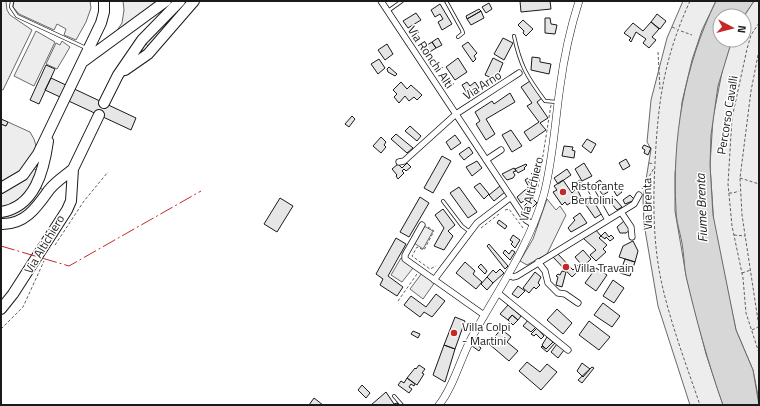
<svg xmlns="http://www.w3.org/2000/svg" width="760" height="406" font-family="'Titillium Web',sans-serif">
<rect width="100%" height="100%" fill="#fff"/>
<!-- built -->
<path fill="#ededed" stroke="#6a6a6a" d="M1 1H6L7 10 10 15 32 30 3 90 1 89Z
M14 1H90L91 8 86 22 76 40 64 35 66 29 57 24 54 30 19 14 13 7Z
M123 1H162L114 35 122 23 124 10Z
M185 1H190L148 46 144 42Z
M683 1H716L702 30 692 60 682 102 675 174V211L686 275 706 354 723 405H690L658 306 644 224 643 198 651 149 647 142 651 100 667 38Z
M754 1H759V401L753 370 736 330 714 227 710 165 713 118 723 67 732 40H744V16Z
M36 31 55 42 34 86 14 76Z
M62 41 70 47 57 69 46 64 56 43 60 45Z
M8 122 30 132 34 139 36 146 26 166 21 172 1 184V124L6 126Z
M33 168 38 171 29 190 16 204 1 209V192Z
M40 188 44 190V192L22 216 1 221V216Z
M547 199 556 210 560 206 566 215 547 254 527 265 520 261 533 239Z
M424 226 433 231 423 249 414 243Z
M401 258 413 268 402 282 391 275Z
M422 273 435 282 423 299 410 289Z"/>
<!-- water -->
<path fill="#d7d7d7" stroke="#6a6a6a" d="M716 1H754L744 16H720V40H732L718 86 711 135 710 165 713 215 736 330 753 370 759 405H723C708 363 696 319 686 276 684 266 684 254 682 243 680 232 676 221 676 210 672 138 684 66 716 1Z"/>
<!-- building -->
<path fill="#e6e6e6" stroke="#1a1a1a" d="M520 1H550L551 9 521 12Z
M489 3 492 9 486 13 482 7Z
M440 4 452 24 442 30 438 22 443 19 440 14 435 17 431 10Z
M479 9 481 11 467 19 466 16Z
M481 11 484 18 471 25 467 19Z
M416 13 421 20 408 28 403 21Z
M657 14 666 21 660 29 651 22Z
M545 18H550L551 24 557 25 555 34 545 33Z
M523 20 533 29 526 36 523 33 524 31 518 25Z
M651 22 659 29 652 37 656 40 649 48 643 43 646 39 636 32 631 42 629 40 631 38 624 33 633 23 643 31Z
M438 38 442 45 436 48 432 42Z
M503 38 513 43 504 60 494 54Z
M432 42 436 48 428 53 424 47Z
M468 42 477 53 474 56 476 59 473 62 462 46Z
M387 44 393 54 385 60 378 50Z
M532 57 540 58V62L551 64 549 74 531 70Z
M458 58 467 72 455 80 446 67Z
M493 58 503 63 496 80 485 75Z
M379 59 385 68 378 74 371 64Z
M46 65 55 69 39 104 30 100Z
M389 67 397 74 395 76 388 72 387 69Z
M51 78 136 118 131 130 45 90Z
M530 81 542 98 537 102 548 118 540 123 546 130 530 141 524 132 539 122 527 106 532 103 521 87Z
M401 82 407 89 411 85 422 95 417 100 414 97 409 101 405 96 399 103 394 97 397 94 393 90Z
M467 82 470 86 475 82 479 88 468 95 462 85Z
M510 93 515 102 486 119 495 134 486 140 476 124 480 121 475 112 492 101 494 104Z
M352 116 355 119 349 127 345 124Z
M1 119 8 122 6 126 1 124Z
M410 126 421 136 417 141 405 131Z
M511 130 522 146 512 152 502 135Z
M396 134 413 148 407 153 391 139Z
M455 135 461 143 451 150 446 142Z
M381 137 386 142 384 145 386 147 381 153 373 146Z
M587 139 596 144 591 153 582 146Z
M644 145 651 148 648 155 644 153 645 150 642 148Z
M564 146 573 147 572 150 575 151 574 158 562 156Z
M469 147 473 153 464 160 459 154Z
M442 156 451 161 433 193 424 188Z
M626 159 630 166 623 170 619 163Z
M477 161 482 168 472 176 466 167Z
M407 163 411 167 406 171 404 169 402 171 404 173 398 179 396 176 397 175 392 169 398 164 402 168Z
M584 163 592 176 582 181 575 169Z
M526 164 527 165 524 168 525 169 518 173 515 169Z
M514 168 516 171 513 172 515 175 513 178 507 180 502 174Z
M567 169 571 175 558 184 554 178Z
M528 178 530 180 528 181 536 190 527 195 529 197 521 203 517 197 525 190 530 189 525 180Z
M563 180 572 193 575 190 572 185 580 180 583 185 577 189 583 201 579 203 577 199 567 205 565 202 562 205 553 192 557 190 554 186Z
M600 180 608 192 603 195 594 184Z
M480 183 489 194 484 199 474 187Z
M500 186 505 192 494 201 489 195Z
M459 187 477 212 468 218 450 193Z
M618 187 622 192 617 196 612 188 615 189Z
M630 195 635 200 625 204 623 200Z
M420 197 429 203 409 237 400 232Z
M593 197 603 213 595 218 586 205 589 203 587 200Z
M280 198 293 206 277 232 264 224Z
M532 198 537 203 529 211 524 206Z
M615 199 622 207 617 210 610 202Z
M443 209 455 225 448 231 453 236 444 250 434 246 444 228 435 215Z
M580 213 587 223 571 232 568 228 575 220 573 218Z
M499 220 507 226 505 229 497 223Z
M624 221 630 230 626 233H620L617 227Z
M595 229 601 236 599 238 607 245 603 249 606 252 596 261 590 255 596 250 583 238Z
M605 232 609 237 611 235 614 238 610 241 606 237 605 239 601 236Z
M513 235 520 240 515 248 511 244 513 242 510 240Z
M396 238 406 244 388 276 403 287 397 296 380 285 383 279 376 274Z
M633 241 638 251 635 262 619 257 623 246Z
M489 244 508 266 505 269 487 246Z
M505 250 509 254 512 250 515 252 510 260 503 253Z
M583 250 591 259 572 277 552 256 557 253 573 270 580 263 575 257Z
M625 259 635 262 630 276 620 273Z
M465 262 475 271 473 274 482 282 476 289 456 273Z
M481 264 487 271 485 274 478 267Z
M596 268 607 275 596 291 585 283Z
M500 269 504 273 493 283 487 277 493 270 496 273Z
M562 271 566 272 562 287 556 285 558 277 556 276 558 274 560 275Z
M535 272 541 277 538 283 540 285 536 289 534 287 529 293 523 288Z
M487 277 493 283 487 290 481 284Z
M613 280 624 288 614 303 603 296Z
M518 286 525 291 518 298 512 294Z
M436 294 445 301 432 317 424 312 420 317 404 305 411 296 426 307Z
M603 303 620 316 612 327 594 315Z
M508 305 521 316 518 320 512 315 508 320 500 314Z
M557 309 572 323 563 334 547 320Z
M512 315 518 320 513 325 508 320Z
M455 317 465 321 455 349 444 345Z
M529 319 537 326 531 332 523 326Z
M589 321 610 337 599 350 579 335Z
M537 328 544 336 541 339 536 334 534 336 531 334Z
M501 329 511 337 507 342 518 351 509 361 489 344Z
M413 331 420 334 418 338 411 334Z
M547 337 553 342 546 349 542 345Z
M553 342 555 343 547 352 541 347 542 346 546 349Z
M475 343 481 348 479 351 472 346Z
M557 344 564 350 558 358 551 352Z
M444 345 455 349 445 382 433 375Z
M527 362 540 372 547 364 557 372 541 390 519 371Z
M582 363 590 369 583 377 577 371Z
M419 365 425 369 422 373 424 374 417 385 407 378 415 368 416 369Z
M592 367 594 368 582 383 578 380Z
M407 378 415 384 414 386 411 384 409 387 412 389 409 393 398 385 401 381 404 383Z
M362 385 370 393 366 398 358 390Z
M386 392 394 404 397 403 399 405H371Z
M314 398 323 405H309Z"/>
<g fill="none" stroke-linecap="round" stroke-linejoin="round">
<defs>
<path id="lane" d="M12 1 11 7 17 16 86 48
M446 1 462 30 463 33 458 37
M388 11 402 1
M514 36C520 65 527 77 545 101L557 102
M443 201 462 226 470 232
M394 396 402 405"/>
<path id="street" d="M381 1 526 220 534 225
M486 160 501 150
M399 162 404 161 456 114 519 73
M590 188 608 220
M621 212 631 227 632 237
M422 225 405 255V259L484 315
M538 262 545 271 548 283 558 293 565 294 578 303
M508 275 513 277 517 276 634 204 639 195
M434 280 477 223 511 197
M498 293 568 350"/>
<path id="secondary" d="M439 405C454 386 460 359 472 337 498 290 529 247 544 194 553 159 555 122 560 87 564 57 570 29 579 1"/>
<path id="highway" d="M84 61 166 1
M125 70 148 54 194 1
M104 103 118 75 142 40 180 1
M1 188 23 175 38 154 101 23 104 12V1
M1 212C35 207 44 170 48 141
M1 224C25 225 37 207 49 190 55 182 66 175 73 169
M1 309 13 294 67 210 71 201 73 169 99 115"/>
</defs>
<!-- lane casing -->
<use href="#lane" stroke="#1a1a1a" stroke-width="4"/>
<!-- street casing -->
<use href="#street" stroke="#1a1a1a" stroke-width="7"/>
<!-- secondary casing -->
<use href="#secondary" stroke="#1a1a1a" stroke-width="8"/>
<!-- highway casing -->
<use href="#highway" stroke="#1a1a1a" stroke-width="12"/>
<!-- path -->
<path stroke="#5f5f5f" stroke-width="1" stroke-dasharray="3 2" stroke-linecap="butt" d="M690 1C664 58 658 101 655 163 653 202 653 241 661 280 670 322 686 364 700 405
M759 23 751 35 747 49 732 118 728 184 732 226 743 278 746 313 759 353
M672 27 677 29
M681 31 692 35
M759 50 751 91 740 178 742 215 759 327
M658 52 660 89
M649 163 654 164
M740 178 759 184
M538 187 551 105
M642 189 654 168
M729 193H733L739 191
M505 210 509 209 523 228
M428 227 434 231 424 250 417 247 412 256 430 269 436 266
M481 228 499 214
M734 235 745 236
M55 245 84 201 108 172
M742 273 751 270
M398 301 417 274
M1 329 23 307 44 261
M752 330 758 327"/>
<!-- lane -->
<use href="#lane" stroke="#fff" stroke-width="2.5"/>
<!-- street -->
<use href="#street" stroke="#fff" stroke-width="5.5"/>
<!-- secondary -->
<use href="#secondary" stroke="#fff" stroke-width="7"/>
<!-- highway -->
<use href="#highway" stroke="#fff" stroke-width="10"/>
<!-- power -->
<path stroke="#c62828" stroke-width="1" stroke-dasharray="14 3 2 3" stroke-linecap="butt" d="M1 246 69 266 201 191"/>
</g>
<!-- markers -->
<g fill="#c62828" stroke="#fff" stroke-width="1.5">
<circle cx="563" cy="192" r="4"/>
<circle cx="566" cy="267" r="4"/>
<circle cx="454" cy="333" r="4"/>
</g>
<g text-anchor="middle" dominant-baseline="central" stroke-width="3" stroke-linejoin="round" paint-order="stroke">
<!-- street labels -->
<g font-size="12" fill="#1a1a1a" stroke="#fff">
<text transform="translate(431 57) rotate(56)">Via Ronchi Alti</text>
<text transform="translate(482 85) rotate(-33)">Via Arno</text>
<text transform="translate(727 115) rotate(-81)">Percorso Cavalli</text>
<text transform="translate(531 189) rotate(-76)">Via Altichiero</text>
<text transform="translate(647 204) rotate(-91)">Via Brenta</text>
<text transform="translate(44 244) rotate(-59)">Via Altichiero</text>
</g>
<!-- poi labels -->
<g font-size="12" fill="#1a1a1a" stroke="#fff" text-anchor="start">
<text x="571" y="185">Ristorante<tspan x="571" dy="14">Bertolini</tspan></text>
<text x="574" y="267">Villa Travain</text>
<text x="462" y="326">Villa Colpi<tspan x="462" dy="14">- Martini</tspan></text>
</g>
<!-- water labels -->
<g font-size="13" font-style="italic" fill="#1a1a1a" stroke="#fff">
<text transform="translate(701 208) rotate(-92)">Fiume Brenta</text>
</g>
</g>
<!-- border -->
<rect width="760" height="406" fill="none" stroke="#1a1a1a" stroke-width="4"/>
<!-- north arrow -->
<g transform="translate(732 28) rotate(97)"><circle r="19" fill="#ffffff" stroke="#a3a3a3"/>
<path d="M0-3L7 15L0 10L-7 15Z" fill="#c62828"/>
<text y="-6" font-size="11" font-weight="bold" text-anchor="middle" fill="#1a1a1a">N</text>
</g>
</svg>
